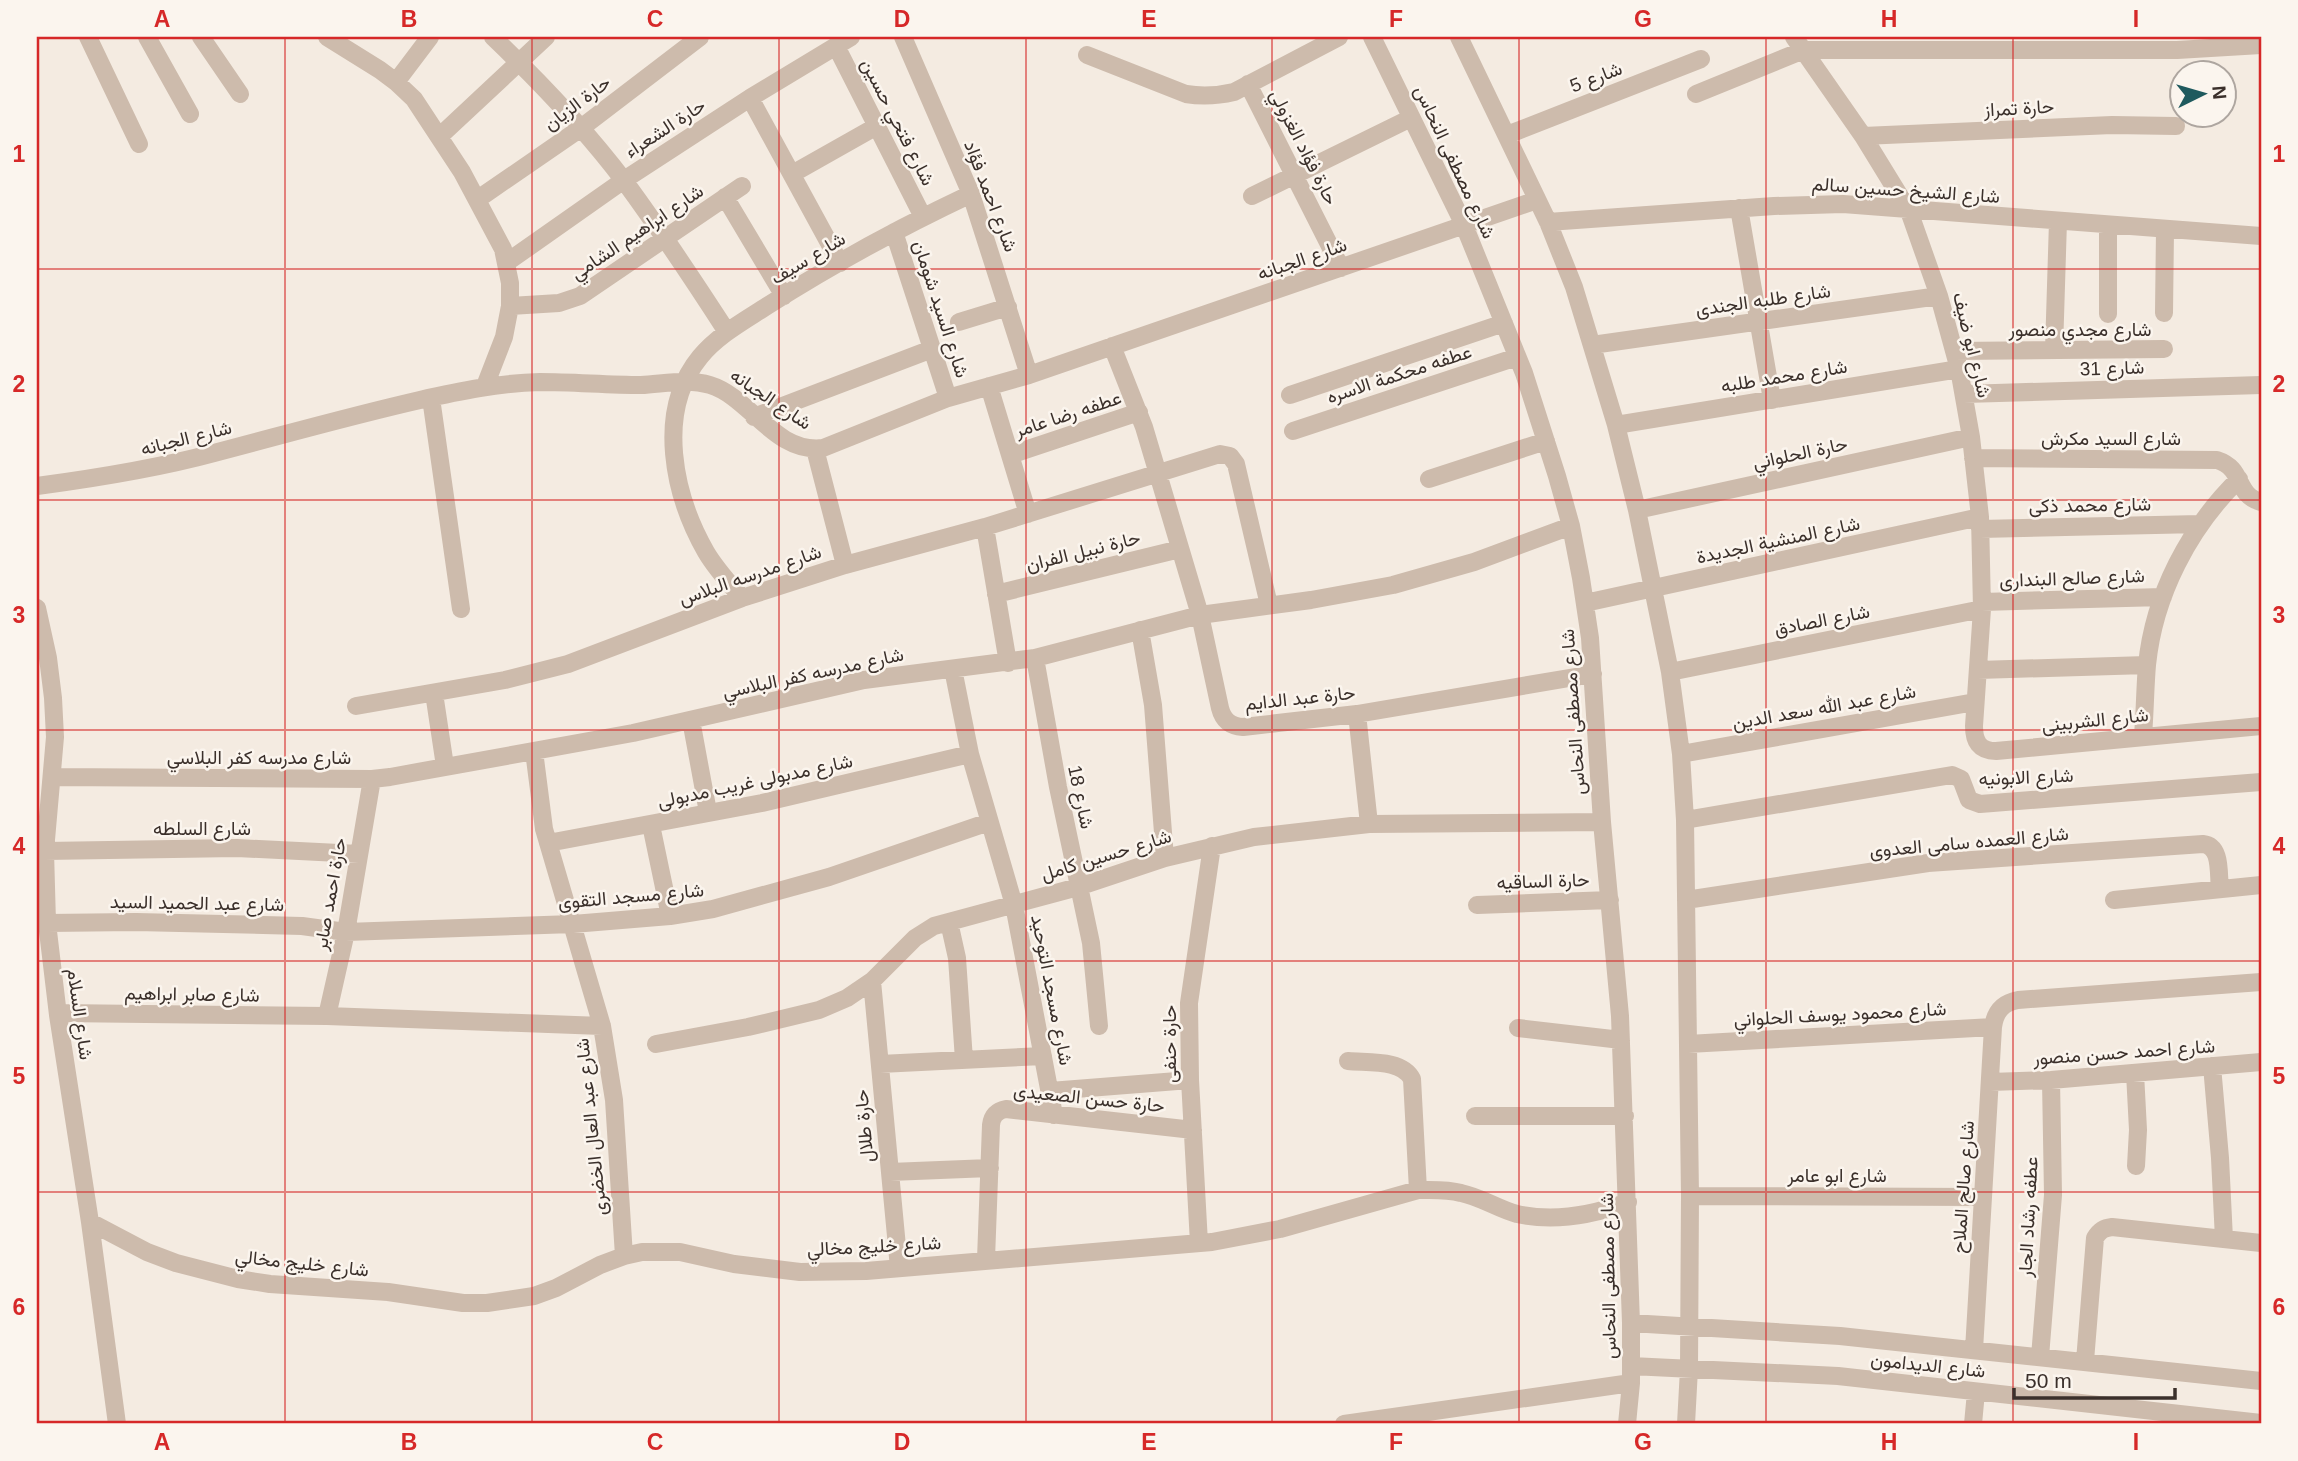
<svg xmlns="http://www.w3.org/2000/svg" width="2298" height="1461" font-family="Helvetica,Vazirmatn,sans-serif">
<rect width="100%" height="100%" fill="#f4ebe1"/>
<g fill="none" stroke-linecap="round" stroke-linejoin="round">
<!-- minor -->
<path stroke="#cdbbac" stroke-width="18" d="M88 37 139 144
M147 37 190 114
M201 37 240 94
M327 37 380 70 396 82 414 99 462 172 503 249 510 283V306L504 337 485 386
M493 37C540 82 586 130 625 182 661 231 694 281 727 332
M903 37 971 194 1029 375
M1372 37 1464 225 1524 373 1557 476 1571 526 1581 578 1590 638 1602 822 1620 1016 1631 1323V1383L1627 1424
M1459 37 1548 222 1574 287 1616 425 1637 510 1670 672 1681 754 1685 820 1690 1196 1689 1369 1686 1424
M1794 37 1863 136 1909 211 1939 296 1959 369 1971 437 1980 517 1982 609 1974 726C1974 741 1979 751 1996 751L2261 726
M836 46 923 217
M1087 55 1186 94C1204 97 1217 96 1234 92L1339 37
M396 82 430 37
M1248 84 1341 268
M1696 94 1804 50H2177L2261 45
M750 98 840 263
M1507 135 1701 59
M440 136 546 37
M1863 136 2112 125 2176 126
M792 174 877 126
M1252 196 1411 118
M725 197 784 296
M478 199 581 128 700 37
M1739 208 1772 400
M1548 222 1774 206 1843 204 2261 236
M894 232 948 398
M506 263 624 180 750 98 851 37
M510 306 559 303 580 296 742 186
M2164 313 2165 230
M2108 314V225
M959 322 1008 307
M1592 345 1939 296
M1112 346 1144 427 1200 615 1220 708C1223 720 1230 726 1243 727L1357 714 1593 674
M2054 350 2058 221
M1954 351 2164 349
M989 386 1028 514
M1964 394 2261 385
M1290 395 1504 323
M431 398 461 609
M754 417 932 349
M1616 425 1959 369
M1293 431 1517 357
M815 449 845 565
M1010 455 1139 412
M1973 458 2217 460C2245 469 2234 494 2261 502
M1429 479 1546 441
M37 486C97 478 155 469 214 453 283 435 350 416 420 400 460 391 499 383 540 382 574 382 607 385 641 385 663 384 688 378 710 385 750 397 775 454 823 448L948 398 1029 375 1537 200
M1637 510 1971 437
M985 527 1008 663
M1980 529 2200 524
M996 594 1180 549
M742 598C729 583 716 569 706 552 674 496 655 412 700 357 718 335 744 321 767 306 833 264 901 227 971 194
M1982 602 2163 597
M1585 603 1980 517
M37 608 48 658 53 698 55 737 45 851 47 923 58 1015 90 1222 117 1424
M1140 630 1153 705 1165 858
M1035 658 1058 787 1091 943 1099 1026
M953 669 970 754 1014 905 1054 1115
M1978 670 2147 665
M1670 672 1982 609
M434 693 445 766
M356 706 505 680 568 664 742 598 845 565 985 527 1220 454 1230 456 1236 464 1269 605
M1357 714 1369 824
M691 720 708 812
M2143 735C2145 712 2145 688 2147 665 2154 595 2189 528 2239 479
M534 751 544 829 602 1026 614 1100 624 1256
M1681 754 1975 702
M52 777 372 779 390 777 633 733 864 680 1035 658 1200 615 1311 600 1393 585 1474 562 1571 526
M1685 820 1952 775 1961 779 1969 800 1980 804 2261 782
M651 825 670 916
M548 843 762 803 970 754
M45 851 237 848 359 854
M1686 900 1928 863 2203 844C2222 846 2218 874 2220 889
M2114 900 2261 885
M1477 905 1610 900
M949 922 957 958 964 1060
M47 923 136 922 263 925 302 926 346 932 573 924 670 916 713 909 829 877 989 822
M872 981 899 1268
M58 1013 327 1016 602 1026
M327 1016 346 932 372 779
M1518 1028 1621 1040
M656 1044 748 1027 819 1010 847 998 872 981 915 938 934 926 1078 887 1165 858 1254 837 1369 824 1602 822
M1688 1044 1993 1027
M1348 1061C1368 1063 1402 1059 1412 1079L1418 1190
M880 1064 1043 1056
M2212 1066 2220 1158 2224 1239
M2135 1073 2138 1130 2136 1166
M1990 1082 2051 1080 2261 1062
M1050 1091 1190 1080
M1475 1116H1625
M890 1172 990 1168
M1690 1196 1983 1197
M90 1222 147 1252 176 1263 238 1279 270 1284 388 1292 463 1303H487L534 1296 556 1288 600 1265 624 1256 642 1252H680L734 1264 800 1272 866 1271 1212 1242 1280 1229 1418 1190C1433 1190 1447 1189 1461 1193 1481 1197 1498 1209 1517 1214 1554 1222 1593 1215 1628 1202
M1199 1243 1190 1080 1189 1003 1212 846
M986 1259 991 1125C992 1116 996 1111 1006 1109L1193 1130
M1631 1323 1840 1336 2261 1381
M1974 1350 1993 1027C1995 1012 2002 1003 2018 1000L2261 982
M2040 1357 2053 1195 2051 1080
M2085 1361 2095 1238C2100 1230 2104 1228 2112 1227L2261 1243
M1631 1366 1838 1376 2261 1423
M1344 1424 1631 1383
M1973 1424 1976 1392"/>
</g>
<!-- grid -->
<path fill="none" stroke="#d62828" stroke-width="2" stroke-opacity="0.55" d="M285 37V1424M532 37V1424M779 37V1424M1026 37V1424M1272 37V1424M1519 37V1424M1766 37V1424M2013 37V1424M37 269H2261M37 500H2261M37 730H2261M37 961H2261M37 1192H2261"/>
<g text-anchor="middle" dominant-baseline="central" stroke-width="5" stroke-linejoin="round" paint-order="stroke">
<!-- street labels -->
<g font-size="19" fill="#3b302b" stroke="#fbf5ee">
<text transform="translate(1596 77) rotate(-21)">شارع 5</text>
<text transform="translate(577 103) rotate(-37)">حارة الزيان</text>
<text transform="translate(2019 108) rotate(-3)">حارة تمراز</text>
<text transform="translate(898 122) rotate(63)">شارع فتحي حسين</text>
<text transform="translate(665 128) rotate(-33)">حارة الشعراء</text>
<text transform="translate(1304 147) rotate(63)">حارة فؤاد الغزولي</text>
<text transform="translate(1455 162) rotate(65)">شارع مصطفى النحاس</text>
<text transform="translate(1906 190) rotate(4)">شارع الشيخ حسين سالم</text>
<text transform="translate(991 196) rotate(69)">شارع احمد فؤاد</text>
<text transform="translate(637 232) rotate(-34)">شارع ابراهيم الشامي</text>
<text transform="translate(808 258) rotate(-31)">شارع سيف</text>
<text transform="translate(1302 259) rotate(-19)">شارع الجبانه</text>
<text transform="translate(1763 300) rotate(-8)">شارع طلبه الجندى</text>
<text transform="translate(941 309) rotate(72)">شارع السيد شومان</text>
<text x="2080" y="329">شارع مجدي منصور</text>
<text transform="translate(1972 345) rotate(76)">شارع ابو ضيف</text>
<text transform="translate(2112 368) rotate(-2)">شارع 31</text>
<text transform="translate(1399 374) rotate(-18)">عطفه محكمة الاسره</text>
<text transform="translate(1784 376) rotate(-9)">شارع محمد طلبه</text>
<text transform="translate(771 399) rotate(34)">شارع الجبانه</text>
<text transform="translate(1068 414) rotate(-18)">عطفه رضا عامر</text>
<text transform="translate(186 438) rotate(-14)">شارع الجبانه</text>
<text x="2111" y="438">شارع السيد مكرش</text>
<text transform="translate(1800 453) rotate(-12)">حارة الحلواني</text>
<text transform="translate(2090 505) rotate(-1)">شارع محمد ذكى</text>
<text transform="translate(1778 540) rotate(-12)">شارع المنشية الجديدة</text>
<text transform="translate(1083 551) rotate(-14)">حارة نبيل الفران</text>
<text transform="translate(750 575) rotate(-19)">شارع مدرسه البلاس</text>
<text transform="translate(2072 578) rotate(-2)">شارع صالح البندارى</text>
<text transform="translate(1822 620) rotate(-11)">شارع الصادق</text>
<text transform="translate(813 673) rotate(-12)">شارع مدرسه كفر البلاسي</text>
<text transform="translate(1300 698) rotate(-6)">حارة عبد الدايم</text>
<text transform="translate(1824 707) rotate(-10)">شارع عبد الله سعد الدين</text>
<text transform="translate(1573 712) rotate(-94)">شارع مصطفى النحاس</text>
<text transform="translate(2095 720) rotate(-6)">شارع الشربينى</text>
<text x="259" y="757">شارع مدرسه كفر البلاسي</text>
<text transform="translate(2026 777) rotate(-2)">شارع الابونيه</text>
<text transform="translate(755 781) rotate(-12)">شارع مدبولى غريب مدبولى</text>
<text transform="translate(1081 797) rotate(78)">شارع 18</text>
<text x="202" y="828">شارع السلطه</text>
<text transform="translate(1969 842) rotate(-5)">شارع العمده سامى العدوى</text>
<text transform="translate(1106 855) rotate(-17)">شارع حسين كامل</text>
<text transform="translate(1543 881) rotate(-2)">حارة الساقيه</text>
<text transform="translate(330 894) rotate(-80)">حارة احمد صابر</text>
<text transform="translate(631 896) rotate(-5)">شارع مسجد التقوى</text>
<text transform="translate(197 903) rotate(1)">شارع عبد الحميد السيد</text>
<text transform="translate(1052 990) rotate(79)">شارع مسجد التوحيد</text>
<text transform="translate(192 994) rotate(1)">شارع صابر ابراهيم</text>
<text transform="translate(80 1014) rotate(82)">شارع السلام</text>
<text transform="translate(1840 1014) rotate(-3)">شارع محمود يوسف الحلواني</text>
<text transform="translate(1169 1044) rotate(-90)">حارة حنفى</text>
<text transform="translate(2124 1052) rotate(-4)">شارع احمد حسن منصور</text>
<text transform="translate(1089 1098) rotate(6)">حارة حسن الصعيدى</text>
<text transform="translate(864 1126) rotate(-95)">حارة طلال</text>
<text transform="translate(591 1127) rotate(-96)">شارع عبد العال الخضرى</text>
<text x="1837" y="1175">شارع ابو عامر</text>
<text transform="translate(1963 1187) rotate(-86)">شارع صالح الملاح</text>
<text transform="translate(2028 1217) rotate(-87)">عطفه رشاد الجار</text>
<text transform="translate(874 1246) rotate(-3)">شارع خليج مخالي</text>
<text transform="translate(302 1263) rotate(6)">شارع خليج مخالي</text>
<text transform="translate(1608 1276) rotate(-91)">شارع مصطفى النحاس</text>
<text transform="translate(1928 1365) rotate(6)">شارع الديدامون</text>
</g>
</g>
<!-- border -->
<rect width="2298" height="1461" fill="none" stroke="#fbf5ee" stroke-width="77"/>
<!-- north arrow -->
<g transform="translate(2203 94) rotate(85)"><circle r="33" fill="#fbf5ee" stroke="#aea6a0" stroke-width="2"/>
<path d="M0-5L12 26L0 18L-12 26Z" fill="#1f5a5e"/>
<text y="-10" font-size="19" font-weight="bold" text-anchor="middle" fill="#3b302b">N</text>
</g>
<!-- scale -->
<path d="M2014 1388v10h161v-10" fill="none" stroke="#3b302b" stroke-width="3.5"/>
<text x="2025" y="1388" font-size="21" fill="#3b302b" stroke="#fbf5ee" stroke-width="5" paint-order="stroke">50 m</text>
<rect x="38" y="38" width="2222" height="1384" fill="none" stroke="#d62828" stroke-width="2.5"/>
<g font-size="23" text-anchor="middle" font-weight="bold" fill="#d62828">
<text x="162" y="27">A</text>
<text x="409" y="27">B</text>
<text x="655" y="27">C</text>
<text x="902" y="27">D</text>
<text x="1149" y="27">E</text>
<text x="1396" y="27">F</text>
<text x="1643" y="27">G</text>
<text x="1889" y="27">H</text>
<text x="2136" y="27">I</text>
<text x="19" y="162">1</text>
<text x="2279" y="162">1</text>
<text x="19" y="392">2</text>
<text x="2279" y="392">2</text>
<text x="19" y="623">3</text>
<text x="2279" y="623">3</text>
<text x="19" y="854">4</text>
<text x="2279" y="854">4</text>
<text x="19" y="1084">5</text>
<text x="2279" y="1084">5</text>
<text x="19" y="1315">6</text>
<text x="2279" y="1315">6</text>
<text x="162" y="1450">A</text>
<text x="409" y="1450">B</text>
<text x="655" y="1450">C</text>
<text x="902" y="1450">D</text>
<text x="1149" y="1450">E</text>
<text x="1396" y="1450">F</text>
<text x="1643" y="1450">G</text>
<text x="1889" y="1450">H</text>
<text x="2136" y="1450">I</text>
</g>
</svg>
